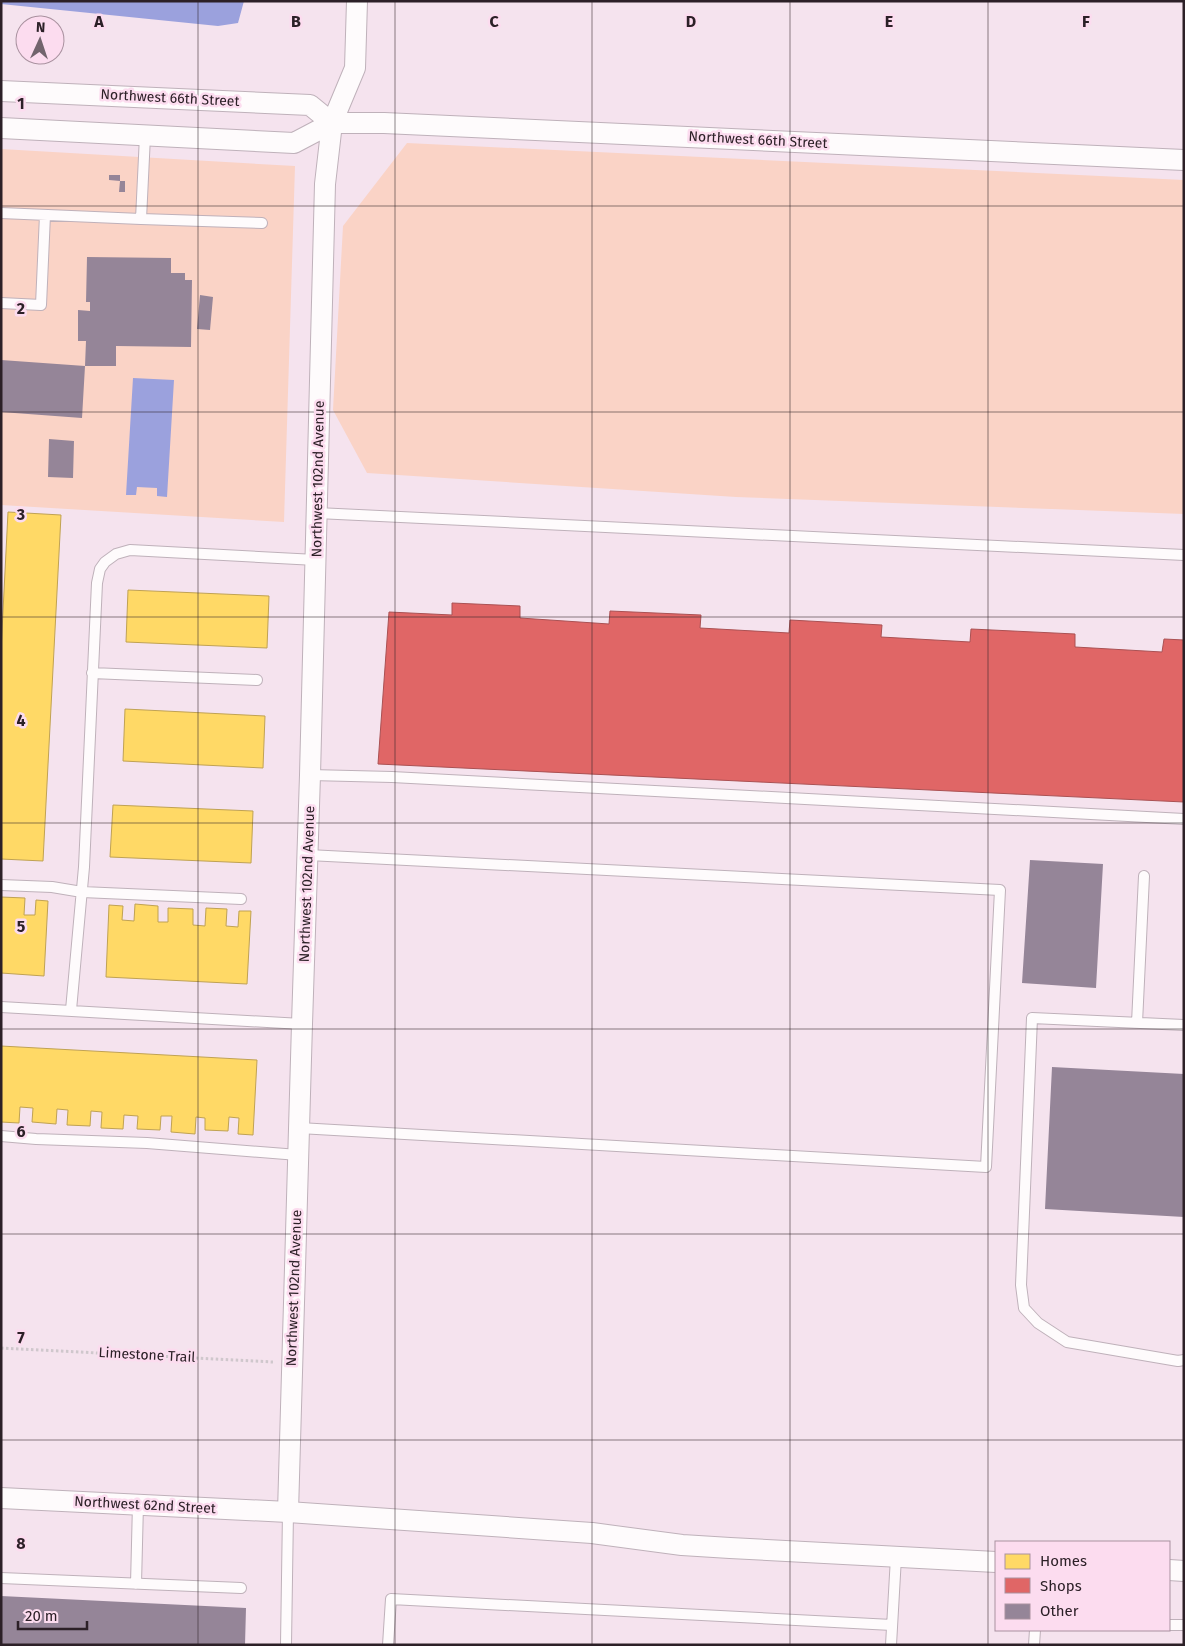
<svg xmlns="http://www.w3.org/2000/svg" width="1185" height="1646" font-family="'Fira Sans',sans-serif">
<rect width="100%" height="100%" fill="#f5e3ee"/>
<!-- green -->
<path fill="#fad3c6" d="M407 143 1184 180V514L736 497 367 473 333 410 343 226Z
M1 149 295 166 284 522 1 505Z"/>
<!-- water -->
<path fill="#9ba1dd" d="M1 1H244L238 23 218 26 1 4Z
M133 378 174 380 167 497 157 496V488L137 487 136 495H126Z"/>
<!-- homes -->
<path fill="#ffd966" stroke="#c0a253" d="M8 512 61 515 43 861 1 859V651Z
M128 590 269 596 267 648 126 642Z
M125 709 265 716 263 768 123 761Z
M113 805 253 811 251 863 110 857Z
M1 897 25 898 24 915H35L36 900 48 901 44 976 1 973Z
M135 904 158 906V922H168V908L193 909V925L205 926 206 908 227 909 226 926 238 927 239 911H251L247 984 106 977 109 905 123 906 122 920 134 921Z
M1 1046 257 1060 253 1135 238 1134 239 1118 229 1117 228 1131 205 1130V1118L196 1117 195 1134 171 1132 172 1116H161L160 1130 137 1129 138 1116 124 1115 123 1129 101 1128 102 1112 91 1111 90 1126 67 1125 68 1110 57 1109 56 1124 32 1122 33 1108 20 1107 19 1123 1 1122Z"/>
<!-- shops -->
<path fill="#e06666" stroke="#aa5153" d="M452 603 520 606V618L609 624 610 611 701 615 700 628 789 633 790 620 882 625 881 637 970 642 971 629 1075 634V647L1162 652 1164 639 1184 640V802L378 764 389 612 452 615Z"/>
<!-- building -->
<path fill="#958598" d="M109 175H120V181H125V192H119L120 181 109 180Z
M87 257 171 258V273H185V280H192L191 347 116 346V366H85L82 418 1 412V360L85 366 86 341H78V310L90 311V302H86Z
M200 295 213 297 210 330 197 329Z
M49 439 74 441 73 478 48 477Z
M1030 860 1103 864 1096 988 1022 983Z
M1052 1067 1184 1074V1217L1045 1209Z
M1 1596 246 1608 245 1645H1Z"/>
<g fill="none" stroke-linecap="round" stroke-linejoin="round">
<defs>
<path id="service" d="M145 136 141 219 262 223
M1 213 141 219
M1 303 41 305 45 215
M317 513 1184 555
M92 673 257 680
M310 775 392 777 1184 819
M1 885 52 887 82 892 241 899
M1 1007 302 1024
M71 1010 84 867 97 583 100 569 105 562 116 554 130 550 316 560
M1137 1023 1144 876
M1184 1025 1032 1018 1021 1285 1024 1308 1038 1323 1067 1342 1178 1361 1184 1360
M299 1128 986 1167 1000 890 308 855
M1 1136 36 1139 147 1143 298 1155
M1 1578 241 1588
M136 1584 138 1504
M1169 1625H1184
M286 1645 288 1512
M388 1645 391 1599 892 1625
M891 1645 896 1557
M1034 1645 1035 1630"/>
<path id="minor" d="M1 91 310 105 332 123
M1 128 294 143 332 123H384L1184 160
M1 1498 288 1512 592 1533 682 1545 730 1548 996 1562
M288 1512 302 1024 310 775 325 184 332 123 355 68 357 1
M1169 1570 1184 1571"/>
</defs>
<!-- service casing -->
<use href="#service" stroke="#bfb1ba" stroke-width="12"/>
<!-- minor casing -->
<use href="#minor" stroke="#bfb1ba" stroke-width="22"/>
<!-- path -->
<path stroke="#cfc7cc" stroke-width="3" stroke-dasharray="2.5 2.5" stroke-linecap="butt" d="M1 1348 273 1362"/>
<!-- service -->
<use href="#service" stroke="#fefbfc" stroke-width="10"/>
<!-- minor -->
<use href="#minor" stroke="#fefbfc" stroke-width="20"/>
</g>
<!-- grid -->
<path fill="none" stroke="#2c2027" stroke-width="1" stroke-opacity="0.55" d="M198 1V1645M395 1V1645M592 1V1645M790 1V1645M988 1V1645M1 206H1184M1 412H1184M1 617H1184M1 823H1184M1 1029H1184M1 1234H1184M1 1440H1184"/>
<g text-anchor="middle" dominant-baseline="central" stroke-width="5" stroke-linejoin="round" paint-order="stroke">
<!-- street labels -->
<g font-size="14" fill="#2c2027" stroke="#fcdcef">
<text transform="translate(170 98) rotate(3)">Northwest 66th Street</text>
<text transform="translate(758 140) rotate(3)">Northwest 66th Street</text>
<text transform="translate(318 479) rotate(-89)">Northwest 102nd Avenue</text>
<text transform="translate(307 884) rotate(-88)">Northwest 102nd Avenue</text>
<text transform="translate(294 1288) rotate(-88)">Northwest 102nd Avenue</text>
<text transform="translate(147 1355) rotate(3)">Limestone Trail</text>
<text transform="translate(145 1505) rotate(3)">Northwest 62nd Street</text>
</g>
</g>
<g font-size="16" text-anchor="middle" font-weight="bold" fill="#2c2027" stroke="#fcdcef" stroke-width="5" stroke-linejoin="round" paint-order="stroke">
<text x="99" y="27">A</text>
<text x="296" y="27">B</text>
<text x="494" y="27">C</text>
<text x="691" y="27">D</text>
<text x="889" y="27">E</text>
<text x="1086" y="27">F</text>
<text x="21" y="109">1</text>
<text x="21" y="314">2</text>
<text x="21" y="520">3</text>
<text x="21" y="726">4</text>
<text x="21" y="932">5</text>
<text x="21" y="1137">6</text>
<text x="21" y="1343">7</text>
<text x="21" y="1549">8</text>
</g>
<!-- border -->
<rect width="1185" height="1646" fill="none" stroke="#2c2027" stroke-width="5"/>
<!-- legend -->
<rect x="995" y="1541" width="175" height="90" fill="#fcdcef" stroke="#a9919f"/>
<rect x="1005" y="1554" width="25" height="15" fill="#ffd966" stroke="#a9919f"/>
<text x="1040" y="1566" font-size="15" fill="#2c2027">Homes</text>
<rect x="1005" y="1578" width="25" height="15" fill="#e06666" stroke="#a9919f"/>
<text x="1040" y="1591" font-size="15" fill="#2c2027">Shops</text>
<rect x="1005" y="1604" width="25" height="15" fill="#958598" stroke="#a9919f"/>
<text x="1040" y="1616" font-size="15" fill="#2c2027">Other</text>
<!-- north arrow -->
<g transform="translate(40 40) rotate(3)"><circle r="24" fill="#fcdcef" stroke="#a9919f"/>
<path d="M0-4L9 19L0 12L-9 19Z" fill="#72646d"/>
<text y="-8" font-size="14" font-weight="bold" text-anchor="middle" fill="#2c2027">N</text>
</g>
<!-- scale -->
<path d="M18 1621v8h69v-8" fill="none" stroke="#2c2027" stroke-width="2.5"/>
<text x="25" y="1621" font-size="15" fill="#2c2027" stroke="#fcdcef" stroke-width="4" paint-order="stroke">20 m</text>
</svg>
